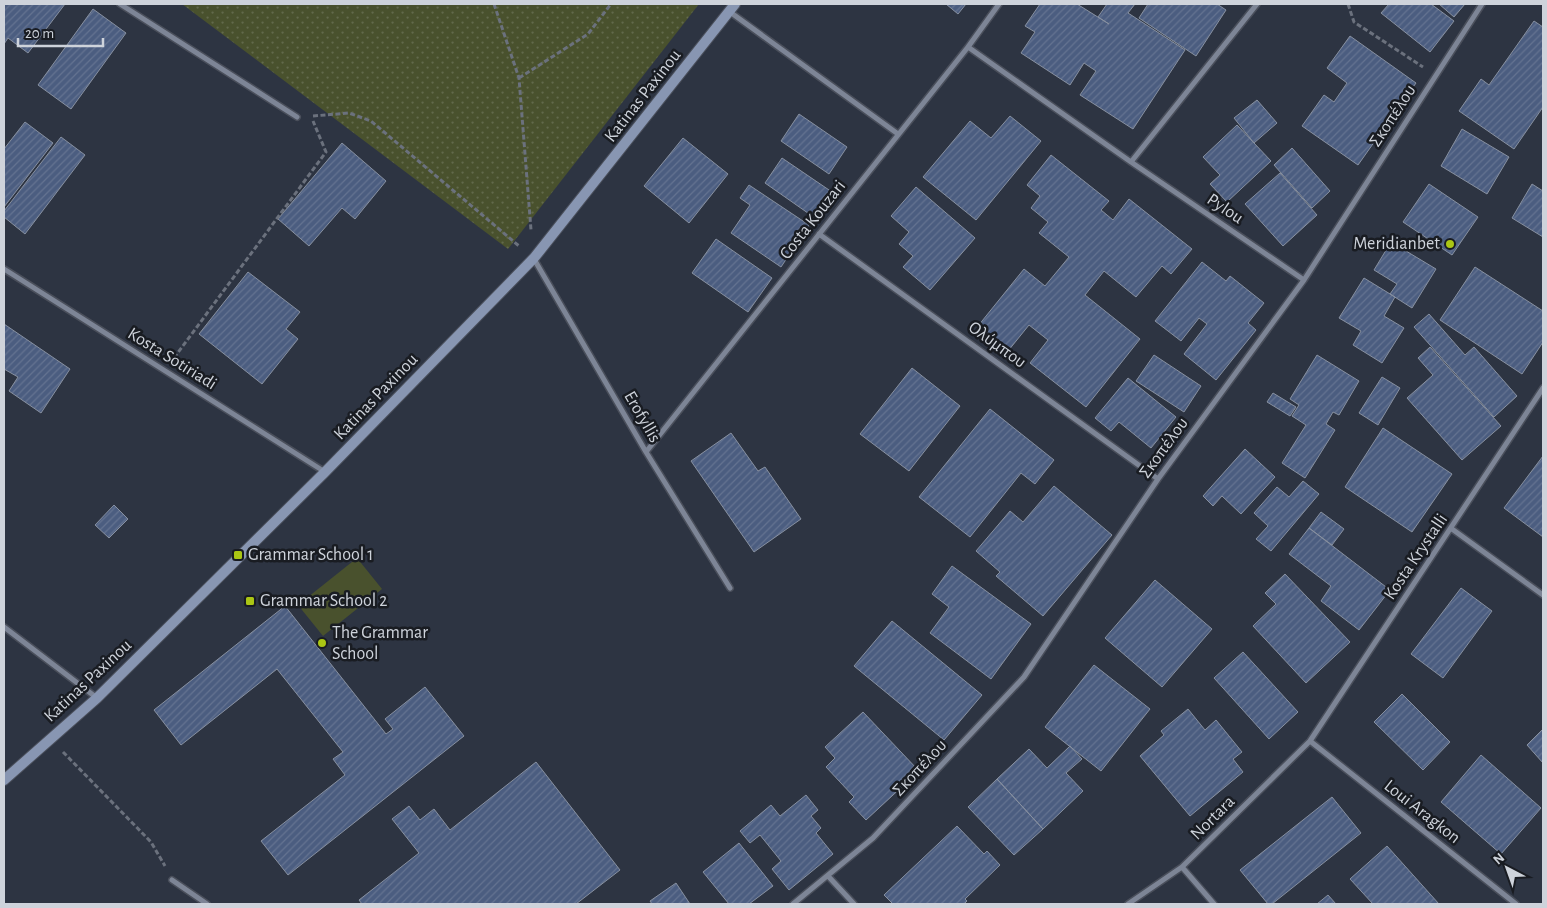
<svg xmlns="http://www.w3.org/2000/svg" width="1547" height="908" font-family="'Alegreya Sans',sans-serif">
<defs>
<pattern id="grass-dots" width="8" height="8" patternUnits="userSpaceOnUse" patternTransform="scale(1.25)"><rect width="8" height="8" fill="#49512d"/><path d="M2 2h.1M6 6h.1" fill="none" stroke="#62694b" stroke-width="1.8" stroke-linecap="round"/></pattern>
<pattern id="building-hatch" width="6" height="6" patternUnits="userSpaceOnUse" patternTransform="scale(1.25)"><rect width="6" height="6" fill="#4b5d80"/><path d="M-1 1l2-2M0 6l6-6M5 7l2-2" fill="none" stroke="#647391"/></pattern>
</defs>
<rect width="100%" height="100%" fill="#2d3442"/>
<!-- grass -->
<path fill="url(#grass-dots)" d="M182 4H699L508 249Z"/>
<!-- pitch -->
<path fill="#49512d" d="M357 558 382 589 323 636 298 605Z"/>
<!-- building -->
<path fill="url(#building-hatch)" stroke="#8790a0" d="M4 4H65L28 53 8 38 4 44Z
M946 4H966L958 14Z
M1040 4H1077L1109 24 1098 17 1107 4H1135L1128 13 1185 50 1133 129 1080 95 1096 71 1084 63 1070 85 1021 53 1035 32 1025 26Z
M1148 4H1217L1226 10 1196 56 1139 18Z
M1389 4H1431L1454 21 1430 52 1381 13Z
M1439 4H1465L1454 17Z
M93 9 126 33 71 109 38 85Z
M1534 21 1543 27V107L1514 149 1459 111 1481 79 1489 85Z
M1350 36 1416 83 1358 165 1302 126 1324 95 1334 102 1347 83 1327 68Z
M1257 100 1277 123 1254 143 1234 118Z
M799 114 847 147 829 174 781 141Z
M1010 116 1041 141 976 220 923 177 970 121 991 138Z
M25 122 53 143 4 207V149Z
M1237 125 1271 161 1227 202 1210 184 1220 175 1203 157Z
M1462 129 1509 157 1487 194 1441 166Z
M61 137 85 155 25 234 4 217V211Z
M683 138 728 174 689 223 644 186Z
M342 143 386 181 355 219 342 208 309 246 278 219Z
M1292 148 1330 191 1312 208 1274 165Z
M1051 155 1109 201 1101 210 1113 220 1129 199 1192 249 1171 274 1162 266 1136 297 1104 271 1085 295 1140 339 1086 407 1030 363 1048 340 1029 325 1008 351 978 326 1024 269 1045 286 1069 257 1039 233 1048 222 1031 208 1040 196 1027 185Z
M782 158 832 192 815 218 765 183Z
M1280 173 1317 215 1283 246 1245 204Z
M1429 184 1478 217 1452 255 1403 222Z
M1532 184 1543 191V237L1512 218Z
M749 185 809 225 781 267 731 233 750 205 740 198Z
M916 187 975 238 930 290 903 267 913 256 899 244 909 232 891 216Z
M716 239 772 278 748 312 692 273Z
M1391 242 1436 269 1412 308 1390 294 1397 284 1374 270Z
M1202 262 1226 281 1230 276 1264 303 1248 323 1256 330 1216 380 1184 354 1207 324 1199 318 1181 341 1155 321Z
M1475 267 1543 311V342L1522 374 1440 320Z
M248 272 300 312 286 329 298 339 262 384 199 334Z
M1364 278 1395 297 1384 316 1404 328 1382 363 1353 345 1361 331 1339 318Z
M1429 314 1465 355 1474 347 1517 396 1494 417 1414 327Z
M4 324 70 369 41 413 9 391 18 377 4 369Z
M1430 347 1501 426 1462 460 1407 398 1433 375 1418 358Z
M1154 355 1201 386 1184 412 1136 381Z
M1317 355 1359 381 1339 415 1333 412 1326 424 1335 430 1305 478 1282 463 1306 425 1292 416 1299 405 1290 399Z
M912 368 960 406 909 471 860 434Z
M1382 377 1400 388 1378 425 1359 413Z
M1128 378 1176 417 1151 448 1119 422 1111 431 1095 418Z
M1273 393 1296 407 1290 416 1267 402Z
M990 409 1054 460 1035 484 1021 473 970 537 919 497Z
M1383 428 1452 474 1412 532 1345 487Z
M731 433 758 471 765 467 801 519 754 552 691 461Z
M1245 449 1275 477 1241 514 1222 496 1213 506 1203 496Z
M1543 456V537L1504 508Z
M1303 481 1319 494 1271 551 1256 539 1268 526 1254 513 1277 487 1289 497Z
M1054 486 1112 535 1043 616 996 576 1000 572 976 551 1010 511 1023 522Z
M114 505 128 519 109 538 95 525Z
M1321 512 1344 529 1332 545 1309 528Z
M1309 528 1390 590 1359 630 1321 601 1331 586 1289 554Z
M952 566 1031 624 991 679 930 633 949 607 932 594Z
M1285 574 1350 642 1306 683 1253 626 1276 604 1265 593Z
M1155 580 1212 629 1162 687 1105 638Z
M1461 588 1492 611 1443 678 1411 654Z
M285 606 386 734 393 729 385 719 425 687 464 736 288 875 261 841 345 775 333 759 343 752 277 669 181 745 154 710Z
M892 621 982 695 944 740 854 666Z
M1243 652 1298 712 1269 739 1214 678Z
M1094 665 1150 709 1101 771 1045 727Z
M1402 694 1450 742 1423 770 1374 722Z
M1188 709 1205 730 1216 720 1242 752 1233 759 1243 772 1190 816 1140 756 1164 735 1161 731Z
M863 712 919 771 866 820 849 802 854 797 826 767 835 758 825 747Z
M1543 729V763L1527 745Z
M1070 746 1082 759 1066 773 1083 791 1043 829 997 779 1029 749 1047 768Z
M1481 755 1541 808 1501 854 1441 802Z
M536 762 620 870 576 904H362L359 900 419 853 392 819 409 806 420 820 434 809 450 830Z
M997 779 1043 829 1014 855 968 807Z
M806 795 818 810 811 816 821 828 816 833 833 854 789 890 772 869 781 861 760 835 750 843 740 831 771 805 780 816Z
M1332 797 1361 833 1272 904H1268L1240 870Z
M957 826 984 854 987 851 1000 865 965 899 967 901 964 904H893L884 895Z
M739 843 773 886 749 904H729L703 872Z
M1387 846 1439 904H1373L1350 879Z
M676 883 690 904H652L650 901Z
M1328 895 1336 904H1317Z"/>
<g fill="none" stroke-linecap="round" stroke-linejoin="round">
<defs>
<path id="street" d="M120 4 297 117
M730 12 898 134
M968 47 1131 162 1304 280
M1131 162 1257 4
M819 234 1158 479
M534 259 646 452 730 588
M4 269 325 472
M646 452 968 47 999 4
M1452 529 1543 595
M4 627 97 698
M1310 741 1516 904
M1182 867 1214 904
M828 876 854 904
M172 880 207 904
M793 904 873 838 1024 677 1158 479 1304 280 1482 4
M1128 904 1182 867 1310 741 1543 388"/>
<path id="secondary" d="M4 780 97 698 325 472 534 258 735 4"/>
</defs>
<!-- street casing -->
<use href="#street" stroke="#4a4f5b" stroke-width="8"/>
<!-- secondary casing -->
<use href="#secondary" stroke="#4a4f5b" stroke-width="12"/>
<!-- path -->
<path stroke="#6b717d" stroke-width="3" stroke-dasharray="5 2.5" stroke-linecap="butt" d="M494 4 519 78 531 230
M1348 4 1354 22 1423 67
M519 78 588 34 611 4
M313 116 349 113 371 121 519 246
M174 358 326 152 313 121
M63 752 151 842 165 866"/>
<!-- street -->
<use href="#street" stroke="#7d8596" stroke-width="5"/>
<!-- secondary -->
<use href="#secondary" stroke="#8896b2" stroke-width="10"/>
</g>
<!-- markers -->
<g fill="#abc614" stroke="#191c22" stroke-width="2">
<circle cx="1450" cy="244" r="5"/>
<rect x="233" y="550" width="10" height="10" rx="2.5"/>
<rect x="245" y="596" width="10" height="10" rx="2.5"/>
<circle cx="322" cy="643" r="5"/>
</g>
<g text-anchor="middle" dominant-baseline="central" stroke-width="5" stroke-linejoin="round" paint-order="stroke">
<!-- street labels -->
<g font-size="18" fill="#ced3db" stroke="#191c22">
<text transform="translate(643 96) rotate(-52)">Katinas Paxinou</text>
<text transform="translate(1393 116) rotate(-57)">Σκοπέλου</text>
<text transform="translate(1225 209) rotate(34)">Pylou</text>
<text transform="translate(813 220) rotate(-52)">Costa Kouzari</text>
<text transform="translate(997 345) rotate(36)">Ολύμπου</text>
<text transform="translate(172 359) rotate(32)">Kosta Sotiriadi</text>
<text transform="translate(376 397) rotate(-46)">Katinas Paxinou</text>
<text transform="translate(642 417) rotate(60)">Erofyllis</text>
<text transform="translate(1164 448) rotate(-54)">Σκοπέλου</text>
<text transform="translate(1416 557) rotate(-56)">Kosta Krystalli</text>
<text transform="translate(88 681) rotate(-43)">Katinas Paxinou</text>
<text transform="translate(920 768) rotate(-47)">Σκοπέλου</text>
<text transform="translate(1422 812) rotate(38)">Loui Aragkon</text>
<text transform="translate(1213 818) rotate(-45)">Nortara</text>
</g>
<!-- poi labels -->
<g font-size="18" fill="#ced3db" stroke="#191c22" text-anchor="start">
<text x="1440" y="244" text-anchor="end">Meridianbet</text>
<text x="248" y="555">Grammar School 1</text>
<text x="260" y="601">Grammar School 2</text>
<text x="332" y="633">The Grammar<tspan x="332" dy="21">School</tspan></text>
</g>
</g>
<!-- border -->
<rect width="1547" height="908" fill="none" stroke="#ced3db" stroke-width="10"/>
<!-- north arrow -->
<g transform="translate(1507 868) rotate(319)" stroke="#191c22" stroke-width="4" paint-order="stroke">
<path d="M0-4L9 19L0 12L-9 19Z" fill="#ced3db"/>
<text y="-8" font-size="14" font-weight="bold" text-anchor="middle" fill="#ced3db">N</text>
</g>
<!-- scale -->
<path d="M18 38v8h85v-8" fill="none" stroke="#ced3db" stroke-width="2.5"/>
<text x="25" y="38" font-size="15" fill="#ced3db" stroke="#191c22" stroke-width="4" paint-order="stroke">20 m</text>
</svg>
